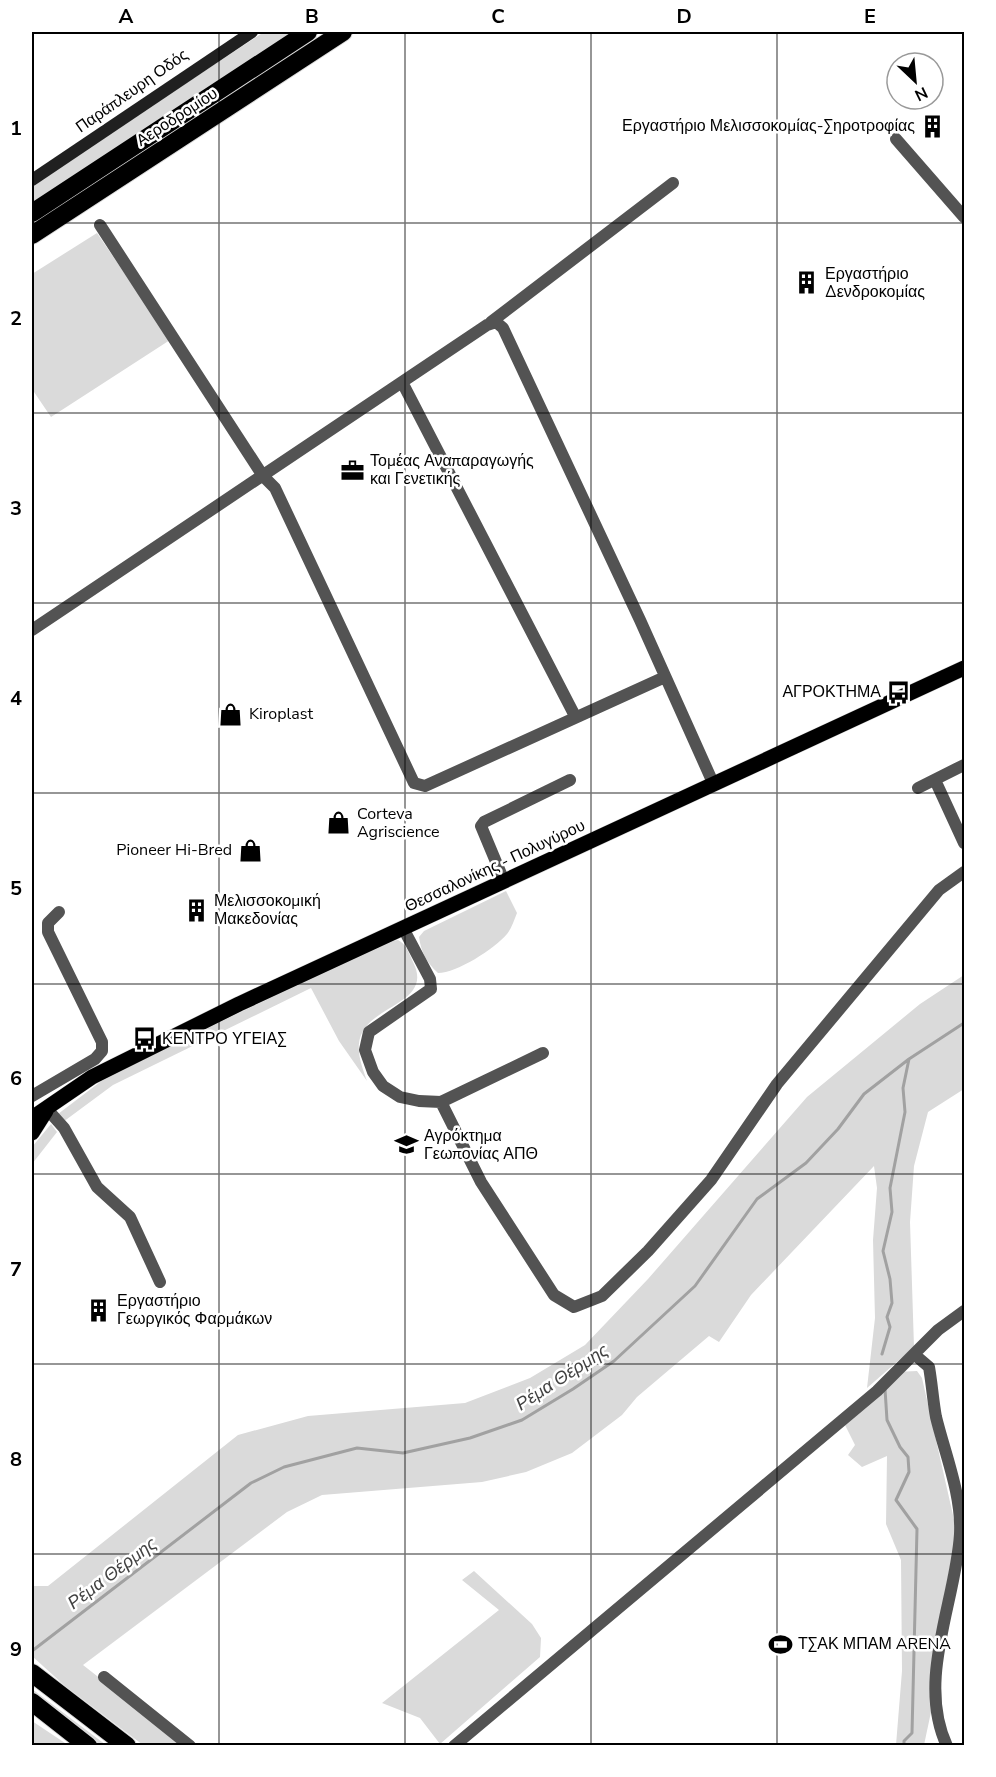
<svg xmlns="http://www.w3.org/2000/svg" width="996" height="1777" font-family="'Nunito Sans',sans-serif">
<rect width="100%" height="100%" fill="#fff"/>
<!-- green -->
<path fill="#dadada" d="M264 32H297L32 205V184Z
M97 233 170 340 51 417 32 389V274Z
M506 891 517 913C514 920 512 928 507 934 494 949 457 973 438 973 427 963 421 952 419 937L424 931Z
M398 940C406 944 409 953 413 962 432 999 382 1004 365 1028 353 1044 361 1064 367 1081L339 1041 311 988 113 1085 63 1122 58 1114 108 1076 386 942Z
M964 975V1089L928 1112 914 1166 910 1222 914 1347 867 1388 875 1318 873 1240 877 1188 874 1166 751 1295 719 1342 709 1336 637 1397 622 1415 572 1453 526 1472 482 1482 322 1495 287 1512 83 1665 185 1745H143L65 1686 32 1656V1586H48L238 1435 308 1416 465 1403 530 1378 585 1345 648 1279 807 1097 920 1004Z
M51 1124 57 1132 32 1164V1147Z
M917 1371 922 1378 955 1524V1541L931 1664V1712L924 1745H896L902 1671 901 1560 886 1524 887 1456 862 1467 848 1455 855 1445 844 1423 896 1372Z
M474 1571 532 1624 541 1638 540 1657 440 1744 420 1718 382 1703 499 1610 462 1580Z
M32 1689 106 1745H96L32 1696Z
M32 1721 68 1745H32Z"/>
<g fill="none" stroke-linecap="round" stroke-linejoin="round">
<!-- stream -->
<path stroke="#a1a1a1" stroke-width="3" d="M882 1354 890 1327 887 1317 892 1303 890 1279 883 1251 892 1212 890 1188 905 1112 903 1088 909 1059
M885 1389 887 1420 900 1447 908 1457 909 1472 896 1500 917 1529 912 1733 904 1741V1746
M32 1651 251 1483 284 1467 357 1448 403 1453 470 1438 522 1420 573 1389 614 1361 695 1286 757 1199 806 1163 838 1129 864 1094 909 1059 964 1023"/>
<defs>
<path id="primary" d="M32 1118 92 1077 239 1004 964 668
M32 1133 46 1111"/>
<path id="highway" d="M32 213 308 32
M32 235 343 32
M32 1673 127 1746
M32 1702 88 1746"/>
</defs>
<!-- primary casing -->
<use href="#primary" stroke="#dbdbdb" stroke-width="16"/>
<!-- highway casing -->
<use href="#highway" stroke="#dbdbdb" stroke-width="20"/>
<!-- street -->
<path stroke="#535353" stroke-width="12" d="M896 139 964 217
M100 225 263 476 275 488 414 783 425 786 665 677
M491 322 673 183
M402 382 575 716
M32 630 487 325 496 322 503 328 640 620 714 785
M935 780 964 843
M918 788 964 765
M504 881 481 826 484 822 570 780
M403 928 430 979 431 989 369 1032 365 1050 373 1072 383 1086 400 1097 419 1101 441 1102 543 1053
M32 1096 95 1059 102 1051V1042L48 932V923L59 912
M441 1102 481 1182 554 1295 574 1307 602 1296 648 1251 711 1180 777 1084 939 890 964 872
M47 1109 64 1128 97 1187 130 1217 160 1282
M915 1355 929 1367C932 1384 933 1401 936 1417 945 1454 962 1495 960 1534 956 1601 916 1680 947 1746
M104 1677 190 1746
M454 1746 877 1391 938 1330 964 1311"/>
<!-- secondary -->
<path stroke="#202020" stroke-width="12" d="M32 180 252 32"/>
<!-- primary -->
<use href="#primary" stroke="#000" stroke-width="15"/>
<!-- highway -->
<use href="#highway" stroke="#000" stroke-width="18"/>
</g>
<!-- grid -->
<path fill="none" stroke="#000" stroke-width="1.5" stroke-opacity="0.55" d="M219 32V1746M405 32V1746M591 32V1746M777 32V1746M32 223H964M32 413H964M32 603H964M32 793H964M32 984H964M32 1174H964M32 1364H964M32 1554H964"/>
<!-- icons -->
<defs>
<symbol id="building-bare" viewBox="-9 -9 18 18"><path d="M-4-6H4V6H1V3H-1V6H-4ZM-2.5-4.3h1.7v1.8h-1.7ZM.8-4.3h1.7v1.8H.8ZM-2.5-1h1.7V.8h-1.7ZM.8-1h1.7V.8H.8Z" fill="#000" stroke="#fff" stroke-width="2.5" paint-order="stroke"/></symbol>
<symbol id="office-bare" viewBox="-9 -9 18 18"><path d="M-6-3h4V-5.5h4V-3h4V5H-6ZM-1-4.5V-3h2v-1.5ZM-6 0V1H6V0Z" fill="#000" stroke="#fff" stroke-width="2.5" paint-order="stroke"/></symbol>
<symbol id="bus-bare" viewBox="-9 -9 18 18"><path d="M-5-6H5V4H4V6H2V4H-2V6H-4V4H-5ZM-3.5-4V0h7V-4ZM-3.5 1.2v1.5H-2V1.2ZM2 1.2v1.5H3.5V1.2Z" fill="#000" stroke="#fff" stroke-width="2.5" paint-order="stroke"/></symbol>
<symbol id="shop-bare" viewBox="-9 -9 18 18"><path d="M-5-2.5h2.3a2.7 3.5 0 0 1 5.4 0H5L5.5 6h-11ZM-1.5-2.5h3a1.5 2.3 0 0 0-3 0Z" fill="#000" stroke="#fff" stroke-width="2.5" paint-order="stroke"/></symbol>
<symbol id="university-bare" viewBox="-9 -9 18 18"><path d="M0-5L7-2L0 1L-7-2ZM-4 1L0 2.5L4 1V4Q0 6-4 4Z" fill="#000" stroke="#fff" stroke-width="2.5" paint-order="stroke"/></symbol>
<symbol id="stadium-bare" viewBox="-9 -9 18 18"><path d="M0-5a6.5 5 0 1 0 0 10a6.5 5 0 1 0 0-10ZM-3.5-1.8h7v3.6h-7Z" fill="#000" stroke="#fff" stroke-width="2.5" paint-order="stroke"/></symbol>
</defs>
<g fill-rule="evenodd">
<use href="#building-bare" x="916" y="110" width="33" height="33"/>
<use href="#building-bare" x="790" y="266" width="33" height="33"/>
<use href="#office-bare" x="336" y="454" width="33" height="33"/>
<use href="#bus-bare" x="882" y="676" width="33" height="33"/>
<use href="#shop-bare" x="214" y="698" width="33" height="33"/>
<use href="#shop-bare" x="322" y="806" width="33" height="33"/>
<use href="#shop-bare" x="234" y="834" width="33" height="33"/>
<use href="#building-bare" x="180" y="894" width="33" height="33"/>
<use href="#bus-bare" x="128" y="1022" width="33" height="33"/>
<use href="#university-bare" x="390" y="1128" width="33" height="33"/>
<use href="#building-bare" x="82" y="1294" width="33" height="33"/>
<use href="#stadium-bare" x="764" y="1628" width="33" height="33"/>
</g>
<g text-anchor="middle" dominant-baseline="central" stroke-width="5" stroke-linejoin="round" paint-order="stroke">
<!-- street labels -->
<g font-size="16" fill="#000" stroke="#fff">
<text transform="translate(132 91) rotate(-35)">Παράπλευρη Οδός</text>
<text transform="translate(177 117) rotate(-33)">Αεροδρομίου</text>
<text transform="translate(495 866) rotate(-25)">Θεσσαλονίκης - Πολυγύρου</text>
</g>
<!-- poi labels -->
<g font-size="16" fill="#000" stroke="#fff" text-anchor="start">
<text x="915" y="126" text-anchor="end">Εργαστήριο Μελισσοκομίας-Σηροτροφίας</text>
<text x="825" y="274">Εργαστήριο<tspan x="825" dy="18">Δενδροκομίας</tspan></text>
<text x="370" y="461">Τομέας Αναπαραγωγής<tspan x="370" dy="18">και Γενετικής</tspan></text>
<text x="881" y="692" text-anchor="end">ΑΓΡΟΚΤΗΜΑ</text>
<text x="249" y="714">Kiroplast</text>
<text x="357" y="814">Corteva<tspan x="357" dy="18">Agriscience</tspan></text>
<text x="232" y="850" text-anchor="end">Pioneer Hi-Bred</text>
<text x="214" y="901">Μελισσοκομική<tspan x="214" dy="18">Μακεδονίας</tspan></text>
<text x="162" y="1039">ΚΕΝΤΡΟ ΥΓΕΙΑΣ</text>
<text x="424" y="1136">Αγρόκτημα<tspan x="424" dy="18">Γεωπονίας ΑΠΘ</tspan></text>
<text x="117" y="1301">Εργαστήριο<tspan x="117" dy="18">Γεωργικός Φαρμάκων</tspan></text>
<text x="798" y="1644">ΤΣΑΚ ΜΠΑΜ ARENA</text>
</g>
<!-- water labels -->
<g font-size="18" font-style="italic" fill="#424242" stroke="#fff">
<text transform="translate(562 1377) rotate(-33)">Ρέμα Θέρμης</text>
<text transform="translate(112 1573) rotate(-37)">Ρέμα Θέρμης</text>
</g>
</g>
<!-- border -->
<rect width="996" height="1777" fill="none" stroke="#ffffff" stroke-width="66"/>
<!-- north arrow -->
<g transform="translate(915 81) rotate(154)"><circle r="28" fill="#ffffff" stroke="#999999" stroke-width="1.5"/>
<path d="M0-4.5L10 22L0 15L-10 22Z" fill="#000000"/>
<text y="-9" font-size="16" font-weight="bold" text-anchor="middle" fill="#000000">N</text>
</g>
<rect x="33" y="33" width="930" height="1711" fill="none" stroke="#000" stroke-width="2"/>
<g font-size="20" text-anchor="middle" font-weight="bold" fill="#000">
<text x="126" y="23">A</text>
<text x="312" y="23">B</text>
<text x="498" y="23">C</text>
<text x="684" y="23">D</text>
<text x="870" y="23">E</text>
<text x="16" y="135">1</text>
<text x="16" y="325">2</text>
<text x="16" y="515">3</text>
<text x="16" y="705">4</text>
<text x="16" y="895">5</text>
<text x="16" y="1085">6</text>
<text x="16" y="1276">7</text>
<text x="16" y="1466">8</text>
<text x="16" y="1656">9</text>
</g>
</svg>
